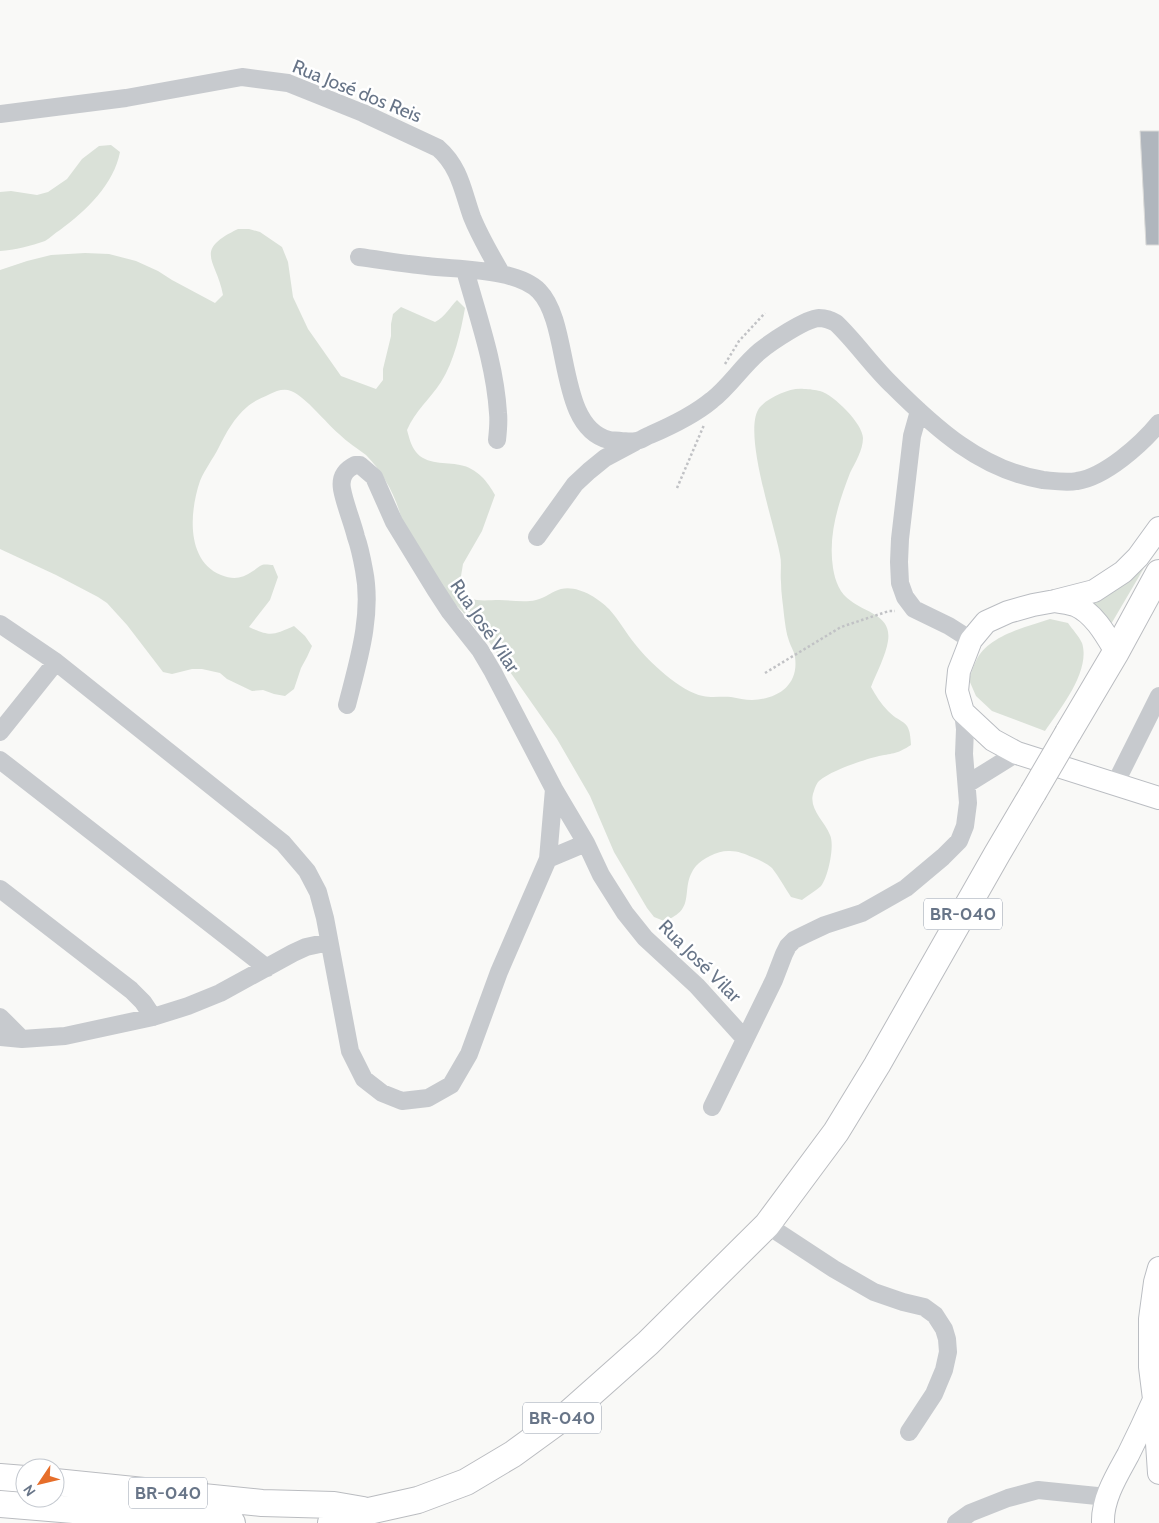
<svg xmlns="http://www.w3.org/2000/svg" width="1159" height="1523" font-family="Cabin,sans-serif">
<rect width="100%" height="100%" fill="#f9f9f7"/>
<!-- green -->
<path fill="#dae1d8" d="M111 145 120 152C114 184 86 211 60 230 55 233 50 238 45 241 31 246 15 250 0 251V192L11 191 37 195 48 192 67 179 82 159 99 146Z
M238 229H249L260 232 282 247 288 262 293 297 308 329 341 376 376 389 383 380V369L391 336V324L393 314 401 307 435 322C446 316 449 308 457 300L465 308C461 331 454 362 441 382 430 399 415 411 407 430 409 437 411 446 416 452 426 465 446 462 460 465 477 468 488 482 495 495L482 531 463 564 459 588C464 594 469 599 477 600 484 601 492 600 499 600 511 600 524 603 536 600 545 598 553 591 561 589 578 585 598 598 609 609 619 620 626 633 635 644 649 662 681 692 703 696 712 698 722 696 731 697 738 698 745 700 752 700 778 699 799 685 795 657 794 651 791 647 789 641 786 633 785 623 784 615 783 604 781 593 781 582 780 573 782 564 780 555 775 526 741 429 760 407 769 397 791 387 804 389 809 389 816 390 820 391 834 395 863 424 863 438 863 450 855 463 850 473 838 504 828 535 833 568 835 581 840 594 851 601 866 613 892 615 888 641 886 655 876 674 871 687 876 696 881 704 888 711 903 726 910 718 911 745 897 754 894 753 879 756 863 760 832 770 819 781 817 783 815 787 814 791 807 808 824 820 830 835 835 845 828 878 821 886 816 891 808 895 802 900L791 897C785 888 779 877 772 868 767 863 759 860 752 857 745 854 738 851 730 851 719 850 703 858 696 866 678 888 699 909 664 921L654 917 647 908 614 852 590 796 557 739 485 636 476 629 462 611 445 595 402 521C397 498 383 472 366 455 357 448 347 442 339 434 326 423 306 397 291 391 284 388 276 391 270 394 262 398 253 401 247 407 234 418 226 433 219 447 213 459 205 469 200 481 190 510 185 560 221 575 233 580 242 579 253 571 255 570 259 566 262 565 265 564 270 565 273 565L278 577 270 600 249 627C271 637 273 635 294 626L305 636 312 646 307 657 301 668 294 689 285 696 274 694 263 690 252 691 227 679 220 673 202 669H192L172 674 163 672 127 625 107 603 98 597 56 575 0 549V270L27 261 51 255 85 253 109 254 136 261 158 271 172 280 215 303 223 295C217 260 192 251 238 229Z
M1144 568 1107 631 1091 605 1096 598 1124 585Z
M1050 619 1068 623C1072 629 1079 636 1082 643 1091 671 1060 709 1045 731L992 711 976 696 969 680C971 673 973 667 976 661 987 636 1026 627 1050 619Z"/>
<!-- building -->
<path fill="#b0b6bd" stroke="#dbdbd9" d="M1140 131H1159V245H1146Z"/>
<g fill="none" stroke-linecap="round" stroke-linejoin="round">
<defs>
<path id="major" d="M1159 528 1138 557 1123 572 1094 591 1055 601 1033 605 1008 612 986 622 971 640 959 671 957 691 963 712 993 740 1017 753 1159 798
M1055 601C1062 602 1069 603 1075 605 1094 613 1106 635 1116 652
M1159 1268 1155 1282 1150 1319V1367L1154 1399 1159 1473
M1103 1523C1102 1499 1117 1475 1128 1455 1137 1437 1145 1420 1153 1402"/>
<path id="highway" d="M1068 733 1116 652 1159 573
M0 1477 25 1479
M55 1482 262 1503 334 1505 363 1510
M0 1504 232 1523
M331 1523 369 1511 418 1500 466 1482 513 1454 568 1414 648 1343 767 1225 836 1132 877 1065 997 854 1033 793"/>
</defs>
<!-- major casing -->
<use href="#major" stroke="#babdc2" stroke-width="24"/>
<!-- highway casing -->
<use href="#highway" stroke="#babcc0" stroke-width="28"/>
<!-- path -->
<path stroke="#c1c2c5" stroke-width="2.5" stroke-dasharray="2.5 2.5" stroke-linecap="butt" d="M725 364 739 341 765 313
M677 488 704 425
M765 673 841 627 889 611H895"/>
<!-- minor -->
<path stroke="#c7cace" stroke-width="18" d="M0 114 126 98 242 77 288 83 363 113 438 148C460 167 463 192 472 217 480 237 491 255 501 273
M359 257C382 260 404 264 427 266 458 270 516 268 539 291 572 325 556 427 609 440 613 441 617 440 621 441 625 441 631 442 636 441 640 441 645 437 650 435 671 426 694 415 712 400 730 386 742 366 760 351 771 342 805 319 819 318 826 318 830 320 836 323 856 342 872 366 892 385 935 428 981 470 1043 480 1054 481 1066 483 1077 481 1105 477 1142 444 1159 423
M465 270C478 317 495 364 498 413 499 422 498 431 497 440
M919 411 912 436 910 453 900 539 899 562 900 583 905 597 914 609 949 626 971 640
M537 537 575 484 589 471 605 458 635 442
M0 624 56 662 283 843 307 871 318 892 325 918 350 1051 364 1079 382 1093 402 1101 428 1098 451 1085 469 1054 499 972 548 859 554 789
M347 705C358 662 373 615 364 570 362 559 360 548 356 537 352 521 345 505 342 489 340 477 345 470 355 465H360L374 477 394 522 435 589 450 612 480 650 493 672 554 789 586 843 601 875 625 913 645 938 697 986 745 1039
M0 732 56 662
M0 760 267 968
M967 784 1017 753
M1115 784 1159 696
M548 859 586 843
M0 889 131 990 143 1002 153 1017
M0 1017 22 1039
M0 1037 22 1039 65 1036 153 1017 188 1006 220 993 293 953 306 947 329 942
M712 1107 774 980 784 954 788 946 794 940 804 935 825 925 862 913 906 888 943 857 959 841 965 826 968 803 964 754 965 729 963 712
M767 1225 834 1269 874 1292 903 1302 924 1307 935 1315 944 1329 947 1339 948 1352 944 1370 934 1394 909 1432
M956 1523 970 1513 1008 1498 1038 1490 1107 1497"/>
<!-- major -->
<use href="#major" stroke="#fff" stroke-width="22"/>
<!-- highway -->
<use href="#highway" stroke="#fff" stroke-width="26"/>
<defs>
<path id="highway-bridge" d="M1033 793 1068 733"/>
</defs>
<!-- highway-bridge casing -->
<use href="#highway-bridge" stroke="#babcc0" stroke-width="28" stroke-linecap="butt"/>
<!-- highway-bridge -->
<use href="#highway-bridge" stroke="#fff" stroke-width="26"/>
</g>
<g text-anchor="middle" dominant-baseline="central" stroke-width="5" stroke-linejoin="round" paint-order="stroke">
<!-- shield labels -->
<g fill="#fff" stroke="#959eac" stroke-width="1">
<rect x="924" y="898.5" width="78" height="31" rx="4"/>
<rect x="523" y="1402.5" width="78" height="31" rx="4"/>
<rect x="129" y="1477.5" width="78" height="31" rx="4"/>
</g>
<g font-size="18" font-weight="bold" fill="#687588">
<text x="963" y="914">BR-040</text>
<text x="562" y="1418">BR-040</text>
<text x="168" y="1493">BR-040</text>
</g>
<!-- street labels -->
<g font-size="19" fill="#687588" stroke="#fff">
<text transform="translate(357 91) rotate(22)">Rua José dos Reis</text>
<text transform="translate(485 626) rotate(56)">Rua José Vilar</text>
<text transform="translate(700 961) rotate(45)">Rua José Vilar</text>
</g>
</g>
<!-- north arrow -->
<g transform="translate(40 1483) rotate(235)"><circle r="24" fill="#ffffff" stroke="#c3c8cf"/>
<path d="M0-4L9 19L0 12L-9 19Z" fill="#e66e2a"/>
<text y="-8" font-size="14" font-weight="bold" text-anchor="middle" fill="#687588">N</text>
</g>
</svg>
